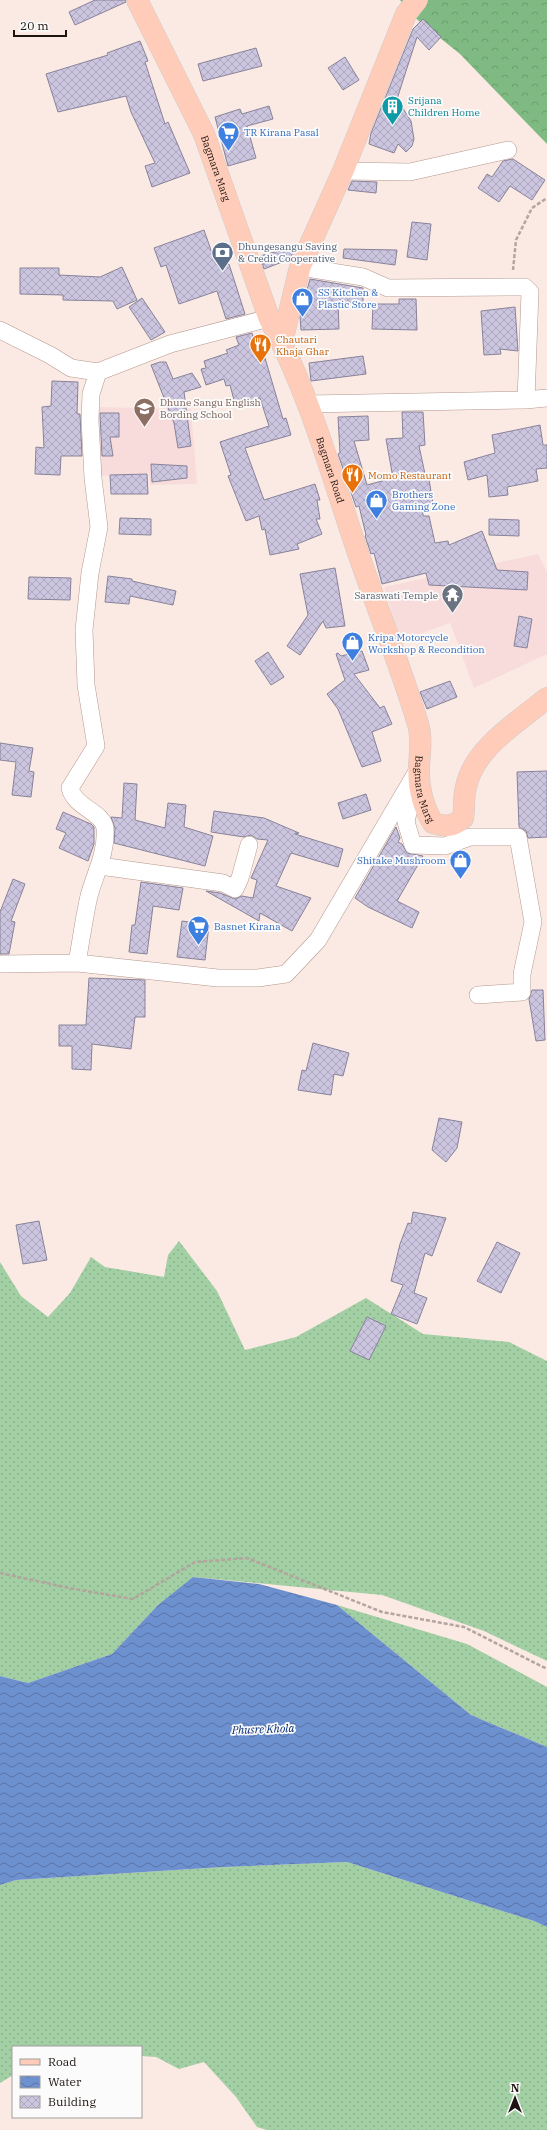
<svg xmlns="http://www.w3.org/2000/svg" width="547" height="2130" font-family="'IBM Plex Serif',serif">
<defs>
<pattern id="grass-dots" width="8" height="8" patternUnits="userSpaceOnUse"><rect width="8" height="8" fill="#a2cfa3"/><path d="M2 2h.1M6 6h.1" fill="none" stroke="#8bb18b" stroke-width="1.8" stroke-linecap="round"/></pattern>
<pattern id="forest-crowns" width="20" height="18" patternUnits="userSpaceOnUse"><rect width="20" height="18" fill="#7eba81"/><path d="M2 6a3 3 0 1 1 6 0M12 15a3 3 0 1 1 6 0" fill="none" stroke="#6c9f6e"/></pattern>
<pattern id="water-waves" width="16" height="10" patternUnits="userSpaceOnUse"><rect width="16" height="10" fill="#6d90cf"/><path d="M0 5q4-4 8 0t8 0" fill="none" stroke="#5974a7"/></pattern>
<pattern id="building-cross-hatch" width="8" height="8" patternUnits="userSpaceOnUse"><rect width="8" height="8" fill="#cbc5df"/><path d="M0 0l8 8M0 8l8-8" fill="none" stroke="#aea8be"/></pattern>
</defs>
<rect width="100%" height="100%" fill="#fbeae3"/>
<!-- education -->
<path fill="#f8dcdc" d="M96 407 191 409 197 484 150 485 149 473 100 476Z
M538 554 547 572V654L474 688 450 623 400 641 384 587Z"/>
<!-- grass -->
<path fill="url(#grass-dots)" d="M179 1241 217 1291 245 1350 296 1337 366 1298 423 1334 509 1342 547 1361V1661L484 1631 382 1595 194 1577 158 1605 112 1654 28 1683 0 1676V1262L21 1296 48 1317 70 1293 91 1257 105 1267 164 1277 168 1255Z
M337 1605 467 1644 547 1687V1747L471 1715Z
M347 1862 534 1921 547 1927V2130H267L257 2127 236 2097 204 2062 179 2069 156 2057 141 2056V2047H13V2075L0 2083V1885L16 1880 224 1867Z"/>
<!-- forest -->
<path fill="url(#forest-crowns)" d="M400 0H547V144L460 54 414 17Z"/>
<!-- water -->
<path fill="url(#water-waves)" d="M193 1577 259 1584 337 1605 471 1715 547 1747V1927L534 1921 347 1862 224 1867 16 1880 0 1885V1676L28 1683 112 1654 158 1605Z"/>
<!-- building -->
<path fill="url(#building-cross-hatch)" stroke="#88829a" d="M95 0H125L126 2 75 25 69 12Z
M423 19 441 37 429 50 417 37 397 99 411 121 414 139 412 146 406 152 398 144 394 153 369 144 371 133 413 29Z
M140 41 148 61 145 62 165 124 168 122 190 173 152 187 145 166 155 163 131 112 126 96 58 112 46 74 108 55 107 53Z
M256 48 262 66 203 81 198 64Z
M345 57 359 80 343 90 328 68Z
M269 106 273 119 247 126 256 158 228 166 215 117 240 109 242 114Z
M513 159 545 180 532 200 510 186 499 202 478 188 487 174 492 177 503 161Z
M352 181 377 182 376 193 348 190Z
M412 222 431 224 427 260 407 257Z
M204 230 212 253 219 251 224 266 229 264 245 314 226 319 217 291 179 304 166 265 161 267 154 248Z
M296 246 290 259 264 269 260 256Z
M344 249 397 250 395 265 343 258Z
M122 267 137 300 117 309 113 301 63 300V295L20 294V268H59V275L100 277Z
M310 279 363 288V303L338 302 339 329 301 330 300 316Z
M142 298 165 332 151 340 129 307Z
M399 299H416L417 330 372 329 373 304H399Z
M515 307 518 351 500 349 501 354 484 355 481 311Z
M252 333 261 359 265 358 283 419 286 418 291 435 245 448 264 500 315 484 320 500H317L320 519H316L322 534 297 544 299 549 270 555 265 529 262 530 259 516 246 521 228 476 231 475 220 442 269 426 260 398 235 404 230 385 226 386 224 379 206 385 201 369 206 368 204 361 228 353 226 350 239 345 236 337Z
M363 356 366 374 311 381 309 363Z
M160 362H166L173 379 192 373 201 387 184 392 191 446 178 448 174 423 151 365Z
M52 381 78 382 77 414H80L82 456H61L60 475 35 474 36 447 44 448 42 407 51 406Z
M402 412H423L425 445 419 446 425 474 428 473 433 504 423 505V516H429L435 543 448 541 449 545 482 531 497 570 528 572 527 590 429 585 426 573 382 584 374 553 371 554 365 536 366 535 359 506 356 507 338 454 340 453 338 417 368 416 369 440 354 441 367 485 393 478 386 439 403 438Z
M100 413H119V437H110L113 456H102Z
M540 425 543 445H547V468L536 469 538 481 507 487 508 495 489 497 487 475 468 480 464 462 495 453 492 435Z
M151 464 187 466V478L152 482Z
M147 474 148 494H111L110 475Z
M120 518 151 519V535L119 534Z
M489 519 519 520V536L489 535Z
M335 568 345 626 326 628 323 621 300 655 287 646 308 615 300 574Z
M108 576 132 579V581L176 591 173 605 130 596 129 604 105 602Z
M29 577 71 578 70 600 28 599Z
M519 616 532 619 527 648 514 646Z
M362 651 369 670 354 674 380 708 384 706 392 724 372 732 381 761 362 767 338 709 327 694 345 680 336 654 338 653 341 656Z
M268 652 284 677 271 685 255 661Z
M450 681 457 697 427 709 420 692Z
M0 743 33 748 29 771 34 772 31 797 12 795 16 762 0 760Z
M547 771V837L528 838 526 831 519 827 517 772Z
M124 783 137 784 135 820 165 828 168 803 186 805 184 827 213 836 205 866 114 843 115 828 111 817 122 818Z
M366 794 371 810 343 819 338 803Z
M214 811 264 818 299 833 295 834 343 849 338 867 291 853 276 886 311 898 292 931 260 913 259 921 206 891 220 893 235 899 242 896 253 898 257 880 251 878 268 840 257 839 251 835 244 837 211 832Z
M63 812 91 824 94 827V844L88 861 59 848 66 833 56 829Z
M396 827 400 838 398 842 402 844 407 853 423 856 397 901 419 912 412 928 368 907 355 898Z
M13 879 25 884 11 921 15 922 9 954H0V912Z
M141 882 183 888 179 910 153 906 147 954 129 952 132 925H135Z
M182 921 209 925 205 960 177 957Z
M89 978 145 980V1017H135L131 1049 92 1044 91 1070 72 1069V1046H59V1025H86Z
M532 990H543L545 1040 536 1041 529 999Z
M313 1043 349 1053 343 1076 334 1074 331 1095 298 1090 302 1070 306 1071Z
M439 1118 462 1122 457 1148 446 1162 432 1150Z
M413 1212 446 1218 432 1256 425 1253 414 1293 427 1298 417 1324 391 1314 403 1285 391 1281 400 1244 408 1223 411 1224Z
M39 1221 47 1260 23 1264 16 1225Z
M497 1242 520 1253 501 1293 477 1281Z
M367 1317 386 1326 369 1360 350 1351Z"/>
<g fill="none" stroke-linecap="round" stroke-linejoin="round">
<defs>
<path id="minor" d="M343 171 410 172 508 150
M300 267 363 277 388 288 525 287 530 292 526 400 547 398
M0 330 50 355 71 368 98 372 170 344 269 318
M308 404 526 400
M414 785 406 822 413 845 445 846 470 837H518L533 922 522 974V992L478 995
M100 866 223 883 235 889 240 878 249 845
M77 963C81 941 84 918 89 896 95 874 107 852 105 828 103 812 74 807 70 788L96 746 86 685 84 630 90 573 99 527 93 478 90 420 91 394 98 372
M0 964 77 963 218 978H258L286 974 318 940 419 768"/>
<g id="major">
<path id="s1" d="M137 0 204 134 269 318C308 390 330 470 356 547 376 606 400 664 418 724 422 737 420 752 419 766 418 787 422 805 433 823 446 827 453 827 463 818 465 808 463 797 466 787 474 748 518 722 547 698"/>
<path d="M282 342 300 267 343 171 406 14 417 0"/>
</g>
</defs>
<!-- minor casing -->
<use href="#minor" stroke="#b3988d" stroke-width="18"/>
<!-- major casing -->
<use href="#major" stroke="#cecccb" stroke-width="22"/>
<!-- path -->
<path stroke="#b3a49e" stroke-width="2.5" stroke-dasharray="4 2" stroke-linecap="butt" d="M513 270 516 240 532 208 547 198
M0 1573 74 1589 133 1599 195 1562 247 1558 382 1612 464 1627 547 1669"/>
<!-- minor -->
<use href="#minor" stroke="#fff" stroke-width="17"/>
<!-- major -->
<use href="#major" stroke="#ffccb9" stroke-width="21"/>
</g>
<!-- icons -->
<defs>
<symbol id="building-pin" viewBox="-11 -11 22 30"><path d="M0 17L-7.5 6A9.5 9.5 0 1 1 7.5 6Z" fill="#0f9aa8" stroke="#fbfbfb"/><path d="M-4-6H4V6H1V3H-1V6H-4ZM-2.5-4.3h1.7v1.8h-1.7ZM.8-4.3h1.7v1.8H.8ZM-2.5-1h1.7V.8h-1.7ZM.8-1h1.7V.8H.8Z" fill="#fff"/></symbol>
<symbol id="supermarket-pin" viewBox="-11 -11 22 30"><path d="M0 17L-7.5 6A9.5 9.5 0 1 1 7.5 6Z" fill="#3f7fe0" stroke="#fbfbfb"/><path d="M-6-5.5h2.5l.6 2H6L4.5 2H-2.5L-4.4-4H-6ZM-1.5 3.2a1.3 1.3 0 1 0 .1 0ZM3 3.2a1.3 1.3 0 1 0 .1 0Z" fill="#fff"/></symbol>
<symbol id="bank-pin" viewBox="-11 -11 22 30"><path d="M0 17L-7.5 6A9.5 9.5 0 1 1 7.5 6Z" fill="#5c6f8a" stroke="#fbfbfb"/><path d="M-6-4H6V4H-6ZM0-2.3a2.3 2.3 0 1 0 0 4.6a2.3 2.3 0 1 0 0-4.6Z" fill="#fff"/></symbol>
<symbol id="shop-pin" viewBox="-11 -11 22 30"><path d="M0 17L-7.5 6A9.5 9.5 0 1 1 7.5 6Z" fill="#3f7fe0" stroke="#fbfbfb"/><path d="M-5-2.5h2.3a2.7 3.5 0 0 1 5.4 0H5L5.5 6h-11ZM-1.5-2.5h3a1.5 2.3 0 0 0-3 0Z" fill="#fff"/></symbol>
<symbol id="restaurant-pin" viewBox="-11 -11 22 30"><path d="M0 17L-7.5 6A9.5 9.5 0 1 1 7.5 6Z" fill="#e8710a" stroke="#fbfbfb"/><path d="M-5-6h1v4h1v-4h1v4h1v-4h1v5L-1.5 .5V6h-2V.5L-5-1ZM5-6V6H3V1.5H1.5Q1.5-4 5-6Z" fill="#fff"/></symbol>
<symbol id="school-pin" viewBox="-11 -11 22 30"><path d="M0 17L-7.5 6A9.5 9.5 0 1 1 7.5 6Z" fill="#8d6e63" stroke="#fbfbfb"/><path d="M0-5L7-2L0 1L-7-2ZM-4 1L0 2.5L4 1V4Q0 6-4 4Z" fill="#fff"/></symbol>
<symbol id="temple-pin" viewBox="-11 -11 22 30"><path d="M0 17L-7.5 6A9.5 9.5 0 1 1 7.5 6Z" fill="#6b7280" stroke="#fbfbfb"/><path d="M0-6L5-2H3V0L6.5 2.5H4V6H1.5V3h-3V6H-4V2.5H-6.5L-3 0V-2H-5Z" fill="#fff"/></symbol>
</defs>
<g fill-rule="evenodd">
<use href="#building-pin" x="380" y="94" width="25" height="34"/>
<use href="#supermarket-pin" x="216" y="120" width="25" height="34"/>
<use href="#bank-pin" x="210" y="240" width="25" height="34"/>
<use href="#shop-pin" x="290" y="286" width="25" height="34"/>
<use href="#restaurant-pin" x="248" y="332" width="25" height="34"/>
<use href="#school-pin" x="132" y="396" width="25" height="34"/>
<use href="#restaurant-pin" x="340" y="462" width="25" height="34"/>
<use href="#shop-pin" x="364" y="488" width="25" height="34"/>
<use href="#temple-pin" x="440" y="582" width="25" height="34"/>
<use href="#shop-pin" x="340" y="630" width="25" height="34"/>
<use href="#shop-pin" x="448" y="848" width="25" height="34"/>
<use href="#supermarket-pin" x="186" y="914" width="25" height="34"/>
</g>
<g text-anchor="middle" dominant-baseline="central" stroke-width="3.5" stroke-linejoin="round" paint-order="stroke">
<!-- culture labels -->
<g font-size="10" fill="#0d838f" stroke="#fbfbfb" text-anchor="start">
<text x="408" y="100">Srijana<tspan x="408" dy="12">Children Home</tspan></text>
</g>
<!-- shop labels -->
<g font-size="10" fill="#366cbe" stroke="#fbfbfb" text-anchor="start">
<text x="244" y="132">TR Kirana Pasal</text>
<text x="318" y="292">SS Kitchen &amp;<tspan x="318" dy="12">Plastic Store</tspan></text>
<text x="392" y="494">Brothers<tspan x="392" dy="12">Gaming Zone</tspan></text>
<text x="368" y="637">Kripa Motorcycle<tspan x="368" dy="12">Workshop &amp; Recondition</tspan></text>
<text x="446" y="860" text-anchor="end">Shitake Mushroom</text>
<text x="214" y="926">Basnet Kirana</text>
</g>
<!-- street labels -->
<g font-size="10" fill="#1e1511" stroke="#fbfbfb">
<text stroke="none"><textPath href="#s1" startOffset="186">Bagmara Marg</textPath></text>
<text stroke="none"><textPath href="#s1" startOffset="509">Bagmara Road</textPath></text>
<text stroke="none"><textPath href="#s1" startOffset="844">Bagmara Marg</textPath></text>
</g>
<!-- service labels -->
<g font-size="10" fill="#4e5e75" stroke="#fbfbfb" text-anchor="start">
<text x="238" y="246">Dhungesangu Saving<tspan x="238" dy="12">&amp; Credit Cooperative</tspan></text>
</g>
<!-- food labels -->
<g font-size="10" fill="#c56008" stroke="#fbfbfb" text-anchor="start">
<text x="276" y="339">Chautari<tspan x="276" dy="12">Khaja Ghar</tspan></text>
<text x="368" y="475">Momo Restaurant</text>
</g>
<!-- education labels -->
<g font-size="10" fill="#785e54" stroke="#fbfbfb" text-anchor="start">
<text x="160" y="402">Dhune Sangu English<tspan x="160" dy="12">Bording School</tspan></text>
</g>
<!-- worship labels -->
<g font-size="10" fill="#5b616d" stroke="#fbfbfb" text-anchor="end">
<text x="438" y="595">Saraswati Temple</text>
</g>
<!-- water labels -->
<g font-size="11" font-style="italic" fill="#022a73" stroke="#fbfbfb">
<text transform="translate(263 1729) rotate(-2)">Phusre Khola</text>
</g>
</g>
<!-- legend -->
<rect x="12" y="2046" width="130" height="72" fill="#fbfbfb" stroke="#a39f9d"/>
<rect x="20" y="2059" width="20" height="6" fill="#ffccb9" stroke="#a39f9d"/>
<text x="48" y="2066" font-size="12" fill="#1e1511">Road</text>
<rect x="20" y="2076" width="20" height="12" fill="url(#water-waves)" stroke="#a39f9d"/>
<text x="48" y="2086" font-size="12" fill="#1e1511">Water</text>
<rect x="20" y="2096" width="20" height="12" fill="url(#building-cross-hatch)" stroke="#a39f9d"/>
<text x="48" y="2106" font-size="12" fill="#1e1511">Building</text>
<!-- north arrow -->
<g transform="translate(515 2098)" stroke="#fbfbfb" stroke-width="3" paint-order="stroke">
<path d="M0-3L7 15L0 10L-7 15Z" fill="#1e1511"/>
<text y="-6" font-size="11" font-weight="bold" text-anchor="middle" fill="#1e1511">N</text>
</g>
<!-- scale -->
<path d="M14 30v6h52v-6" fill="none" stroke="#1e1511" stroke-width="2"/>
<text x="20" y="30" font-size="12" fill="#1e1511" stroke="#fbfbfb" stroke-width="3" paint-order="stroke">20 m</text>
</svg>
